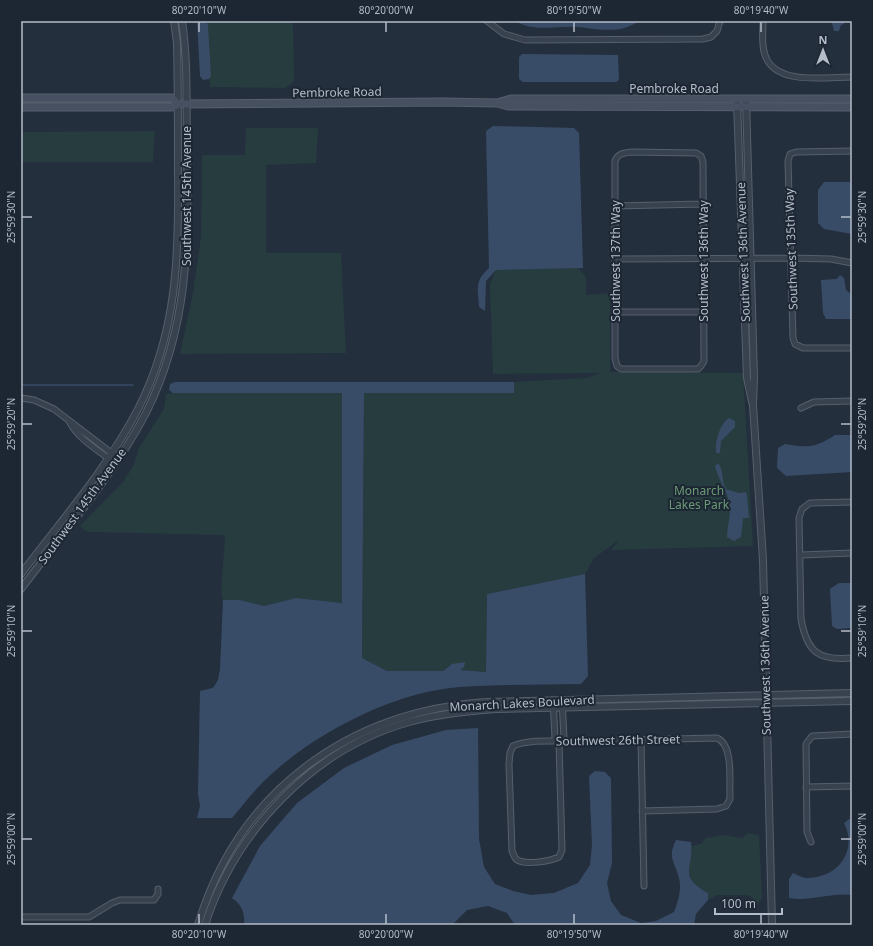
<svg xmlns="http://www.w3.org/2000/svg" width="873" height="946" font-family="'Noto Sans',sans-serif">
<rect width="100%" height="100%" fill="#242f3e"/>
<!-- green -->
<path fill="#263c3f" d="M207 21H293L294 81 290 85 284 88 210 87Z
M246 128H318L316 163 266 165V253H341L346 353 180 354 193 293 201 237 202 155H245Z
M155 131 153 162H21V132Z
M578 268 586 277V295L610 293V372L743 373 753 546 611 550 619 540 594 558 585 574 487 594 486 672 460 670 452 664 443 671H387L362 658 364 393H514V382L586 378 600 373 493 374 490 284 496 270Z
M173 393H342V603L296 598 264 606 240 600H223L221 592 225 538 223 535 91 532 85 531 80 526 124 481 134 464 139 448 164 409 166 394Z
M748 833 759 835 762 898 758 904 749 895H717L708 900V893C696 886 688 880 688 864 689 857 692 853 691 846L701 844 706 838 723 835 742 838Z"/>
<!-- water -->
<path fill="#394c67" d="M197 21H207L208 26 211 76 209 79 203 80 200 76Z
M515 21H640C634 24 627 28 620 29 606 31 593 29 579 27 557 25 535 33 515 21Z
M835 21H843L844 24 841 25 839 31H834L832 23Z
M522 54 618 55 619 80 616 82H523L519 79V57Z
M493 126 574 128 579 133 583 268 496 270 486 281 485 311 479 307C478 288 474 282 489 268L486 131Z
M824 182H852V234L824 229 818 223V190Z
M840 275 844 278 846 290 852 295V319H826L823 313 821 280 837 279Z
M175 382H514V393H364L362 658 387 671H443L452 664 465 662 464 667 460 670 486 672 487 594 585 574 588 676 581 684C541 685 500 684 459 687 393 692 310 735 263 782 252 793 242 806 232 818H197L200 806 198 794 200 691 213 688 218 680 220 669 223 600H240L264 606 296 598 342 603V393H173L169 390 170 384Z
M729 418 735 421V427L721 441 720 452 718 454 716 452C715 442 720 423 729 418Z
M835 435H852V472L786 476 777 468 778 448 785 444C808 448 815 448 835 435Z
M718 463C724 470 721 481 726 489L739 493 746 492 747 496 749 518H743L741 537 734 541 727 537C727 525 732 514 729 502 727 491 718 479 715 466Z
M839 583H852V628L837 629 832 626 830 589Z
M478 728 479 839 484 867 495 884 513 891 531 895 554 893 578 883 590 865 592 845 589 776 595 771 605 772 611 778 612 863 607 883 611 901 621 915 641 923 656 921 674 912C678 902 682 889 679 878 675 862 667 858 676 840L691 842C694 869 677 875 708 893V900L696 914 694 925H515L507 913 488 906 467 910 452 925H244C245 913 242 905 232 898L260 846 297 803 344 768 392 745 446 730Z
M852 817V895C831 892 809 902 789 898V879L793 873C797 875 803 878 807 878 838 878 858 851 844 823Z"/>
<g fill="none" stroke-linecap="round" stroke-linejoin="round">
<!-- stream -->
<path stroke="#394c67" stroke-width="1.5" d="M21 385H133"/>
<defs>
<path id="minor" d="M487 21 504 34 525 40 703 39 711 37 717 31 720 21
M763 21C763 32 761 44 765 55 775 86 826 77 852 77
M852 151 796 152 790 154 788 161 793 338 795 344 803 348H852
M632 152 696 153 701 156 703 162 704 361 701 366 698 369H621L617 366 615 358V161C618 153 624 153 632 152Z
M615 206 703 204
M615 259 791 258 831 259 852 263
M615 312H703
M21 398 34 400 54 409 118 458
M801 408 814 402 852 401
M69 421C78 438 93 447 108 458H111
M852 502 810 503 802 509 799 518 801 619C807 652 818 661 852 658
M801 555 852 553
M553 700 555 738 559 742 562 850 559 857C551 861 524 866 516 859 514 857 513 853 512 851L509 764 510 753 513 746C532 738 559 742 580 741 626 740 672 739 717 738 734 745 729 782 730 799L726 806 717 809 642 811
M641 740 644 886
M559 742 564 738 562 700
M806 787 852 786
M811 842 807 832 806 744 812 736 852 734
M21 917H89L112 903 120 900H154L158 894V889"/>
<path id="tertiary" d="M746 99 754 377 753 405 763 560 772 925
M737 102 747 378 752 402
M21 574C61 521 107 469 138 409 177 333 179 257 178 173 178 130 178 87 177 43L174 21
M21 589C64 532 113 476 146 413 191 323 188 238 187 141 186 101 188 61 182 21
M198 925C238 791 349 711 487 702L852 693
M205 925C235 831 313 749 409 722 438 714 467 711 496 709L852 701"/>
<path id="secondary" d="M21 98H172L178 104
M497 103 511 99H852
M21 107H172L178 104 443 102 497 103 508 106 852 107"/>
</defs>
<!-- minor casing -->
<use href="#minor" stroke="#565f6c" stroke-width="7"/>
<!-- tertiary casing -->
<use href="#tertiary" stroke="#565f6c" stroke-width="8"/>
<!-- secondary casing -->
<use href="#secondary" stroke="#565f6c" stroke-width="9"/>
<!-- minor -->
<use href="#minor" stroke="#38414e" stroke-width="5"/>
<!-- tertiary -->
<use href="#tertiary" stroke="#38414e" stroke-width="6"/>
<!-- secondary -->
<use href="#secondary" stroke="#465061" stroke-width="7"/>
</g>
<!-- ticks -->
<path fill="none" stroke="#b4bcc9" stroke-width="1.5" d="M199 22V32M386 22V32M574 22V32M761 22V32M22 217H32M841 217H851M22 424H32M841 424H851M22 631H32M841 631H851M22 839H32M841 839H851M199 914V924M386 914V924M574 914V924M761 914V924"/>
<g text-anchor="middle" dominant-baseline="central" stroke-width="4" stroke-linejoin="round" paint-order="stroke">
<!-- street labels -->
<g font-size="12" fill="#b4bcc9" stroke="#1d2633">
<text x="674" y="88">Pembroke Road</text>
<text transform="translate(337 92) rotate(-1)">Pembroke Road</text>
<text transform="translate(186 196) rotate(-90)">Southwest 145th Avenue</text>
<text transform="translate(791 249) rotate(-92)">Southwest 135th Way</text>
<text transform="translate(743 252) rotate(-92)">Southwest 136th Avenue</text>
<text transform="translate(615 261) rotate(-90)">Southwest 137th Way</text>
<text transform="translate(703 261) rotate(-90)">Southwest 136th Way</text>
<text transform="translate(82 506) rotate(-54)">Southwest 145th Avenue</text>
<text transform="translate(765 665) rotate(-91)">Southwest 136th Avenue</text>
<text transform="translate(522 703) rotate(-3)">Monarch Lakes Boulevard</text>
<text transform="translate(618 740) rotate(-1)">Southwest 26th Street</text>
</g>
<!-- park labels -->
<g font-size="12" fill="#6b9a76" stroke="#1d2633">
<text x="699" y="490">Monarch<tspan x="699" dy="14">Lakes Park</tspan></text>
</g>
</g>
<!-- border -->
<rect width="873" height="946" fill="none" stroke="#1d2633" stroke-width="44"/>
<!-- north arrow -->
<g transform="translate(823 50)" stroke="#1d2633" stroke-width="3" paint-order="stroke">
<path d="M0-3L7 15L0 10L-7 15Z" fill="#b4bcc9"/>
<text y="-6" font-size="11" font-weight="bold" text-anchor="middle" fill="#b4bcc9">N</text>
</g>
<!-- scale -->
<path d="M715 908v6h67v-6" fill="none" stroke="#b4bcc9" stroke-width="2"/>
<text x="721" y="908" font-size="12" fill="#b4bcc9" stroke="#1d2633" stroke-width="3" paint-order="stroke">100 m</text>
<rect x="22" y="22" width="829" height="902" fill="none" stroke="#b4bcc9" stroke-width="1.5"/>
<g font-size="10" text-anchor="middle" fill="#b4bcc9">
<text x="199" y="14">80°20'10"W</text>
<text x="386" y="14">80°20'00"W</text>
<text x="574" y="14">80°19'50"W</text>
<text x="761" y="14">80°19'40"W</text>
<text transform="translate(11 217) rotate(-90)" y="4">25°59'30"N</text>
<text transform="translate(862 217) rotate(-90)" y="4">25°59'30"N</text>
<text transform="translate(11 424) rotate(-90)" y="4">25°59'20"N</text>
<text transform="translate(862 424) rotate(-90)" y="4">25°59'20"N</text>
<text transform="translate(11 631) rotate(-90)" y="4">25°59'10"N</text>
<text transform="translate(862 631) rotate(-90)" y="4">25°59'10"N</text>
<text transform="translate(11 839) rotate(-90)" y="4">25°59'00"N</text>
<text transform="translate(862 839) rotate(-90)" y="4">25°59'00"N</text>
<text x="199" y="938">80°20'10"W</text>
<text x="386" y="938">80°20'00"W</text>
<text x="574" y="938">80°19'50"W</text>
<text x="761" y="938">80°19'40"W</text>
</g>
</svg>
